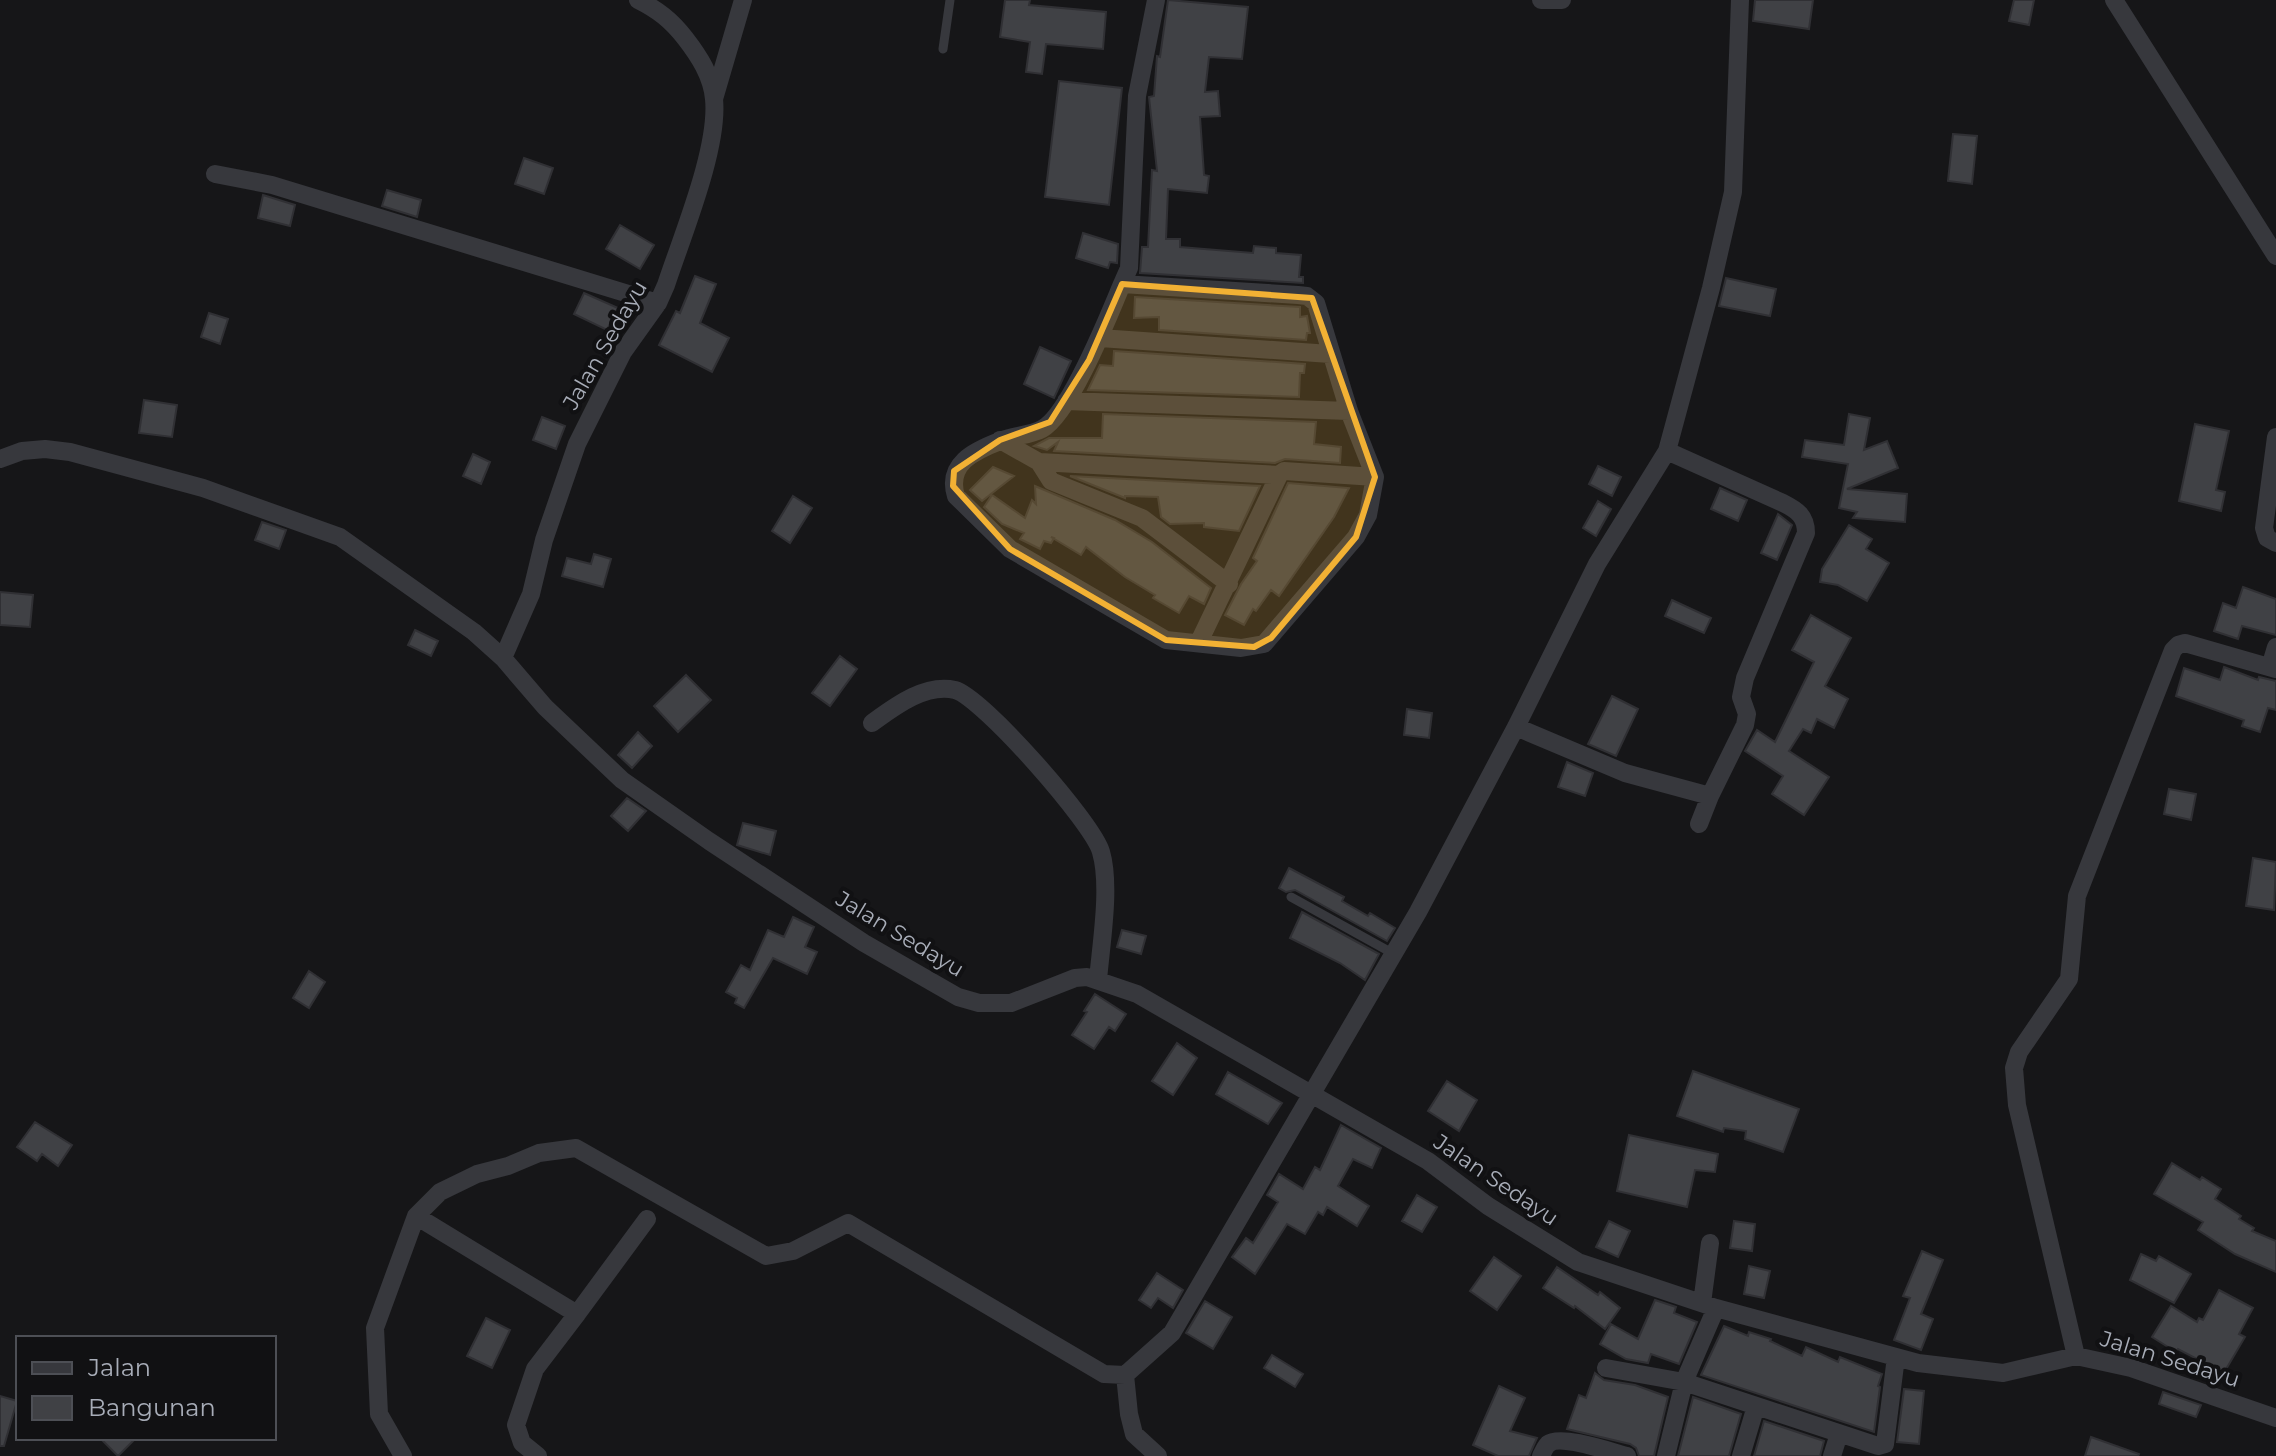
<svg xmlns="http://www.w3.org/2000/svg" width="2276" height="1456" font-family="Montserrat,sans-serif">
<rect width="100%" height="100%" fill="#161618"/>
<!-- building -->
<path fill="#404145" stroke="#303034" stroke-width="2" d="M1005 0H1030L1029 5 1106 12 1103 49 1046 44 1042 74 1026 72 1030 42 1000 37Z
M1168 0 1248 7 1242 59 1209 57 1205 92 1218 91 1220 116 1200 117 1204 175 1209 176 1207 193 1168 189 1166 239H1180V247L1253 253 1254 246 1276 248V253L1301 255 1299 277H1303V283L1140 273 1142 247H1148L1152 170 1157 171 1149 97 1154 96 1157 56 1160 57Z
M1755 0H1813L1809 29 1753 21Z
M2014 0H2034L2029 25 2009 21Z
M1059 81 1122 88 1109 205 1045 197Z
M1953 134 1977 136 1972 184 1948 181Z
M524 158 553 168 544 194 515 184Z
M387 190 421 200 417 217 382 206Z
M263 195 295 205 290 226 258 218Z
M620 225 654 245 640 269 606 249Z
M1083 233 1118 244 1117 263 1110 262 1108 268 1076 258Z
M695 276 716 284 700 323 729 338 712 372 659 345 676 311 680 313Z
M1726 278 1776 289 1770 316 1719 306Z
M584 293 618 308 607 330 574 314Z
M1135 297 1300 307V317L1307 316 1310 333H1307L1306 340 1159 330V317L1134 318Z
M209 313 228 319 220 344 201 337Z
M1040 347 1071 361 1054 398 1024 384Z
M1114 351 1305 364 1304 373H1300L1299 397 1088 390 1100 365 1113 366Z
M144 400 177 405 172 437 139 433Z
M1103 414 1316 422 1314 444 1341 447 1340 463 1285 459 1275 463 1054 451 1058 442 1047 450 1034 446 1049 438H1102Z
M1849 414 1870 418 1864 450 1887 441 1898 468 1847 489 1907 494 1905 522 1853 518 1857 512 1839 508 1848 464 1802 457 1805 440 1844 445Z
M542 417 565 426 556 449 533 440Z
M2195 424 2229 431 2216 490 2225 492 2221 511 2179 501Z
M473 454 490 462 481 484 463 476Z
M1598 466 1621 477 1612 496 1589 484Z
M993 467 1014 476 982 501 970 490Z
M1070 476 1260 486 1239 531 1204 527V523L1170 524 1161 517 1158 497 1125 496V498Z
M1288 483 1349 488 1334 517 1279 596 1271 590 1256 611 1253 609 1244 625 1225 615 1241 584 1257 561 1253 558Z
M1035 486 1115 520 1152 542 1211 588 1204 604 1189 596 1179 613 1153 598 1155 595 1125 577 1086 547 1081 555 1051 537 1054 538 1051 543 1044 541 1040 549 1020 539 1024 533 1002 524 984 507 992 495 1025 518 1032 500 1036 504Z
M1720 488 1747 500 1738 521 1711 509Z
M793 496 812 508 790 543 772 531Z
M1598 501 1611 509 1596 536 1583 528Z
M1778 514 1792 525 1777 560 1761 553Z
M262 522 286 530 279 549 255 540Z
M1849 525 1872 539 1866 549 1889 563 1867 601 1838 585 1820 582 1822 569Z
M594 554 611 559 603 587 562 576 567 558 591 564Z
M2243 587 2276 599V635L2242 626 2238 639 2214 631 2223 603 2236 608Z
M0 592 33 595 30 627 0 625Z
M1672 600 1711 618 1704 633 1665 616Z
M1811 615 1851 638 1825 686 1848 699 1834 728 1817 719 1811 733 1803 729 1789 751 1829 777 1804 815 1772 794 1783 776 1745 751 1757 730 1775 742 1814 662 1792 650Z
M415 630 438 641 431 656 408 645Z
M840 656 857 669 830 706 812 693Z
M2224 667 2258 680 2259 677 2276 681V710L2268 708 2260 732 2242 726 2244 720 2176 696 2184 668 2220 680Z
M686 675 711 700 678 732 654 706Z
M1612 696 1638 709 1616 756 1588 744Z
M1407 709 1432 713 1429 738 1404 735Z
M638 732 652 746 632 768 618 755Z
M1567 762 1593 773 1585 796 1558 787Z
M2169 789 2196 794 2191 820 2164 814Z
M627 798 646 811 628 831 611 816Z
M743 823 776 831 770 855 737 845Z
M2253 858 2276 862 2274 910 2246 906Z
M1289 868 1344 897 1342 901 1368 916 1370 913 1395 928 1387 941 1295 890 1286 892 1279 888Z
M1302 912 1379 954 1365 980 1340 963 1290 938Z
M793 917 814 927 805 947 817 952 807 974 773 958 744 1008 735 1003 737 998 726 992 741 965 750 970 768 930 784 937Z
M1122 930 1146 936 1141 954 1117 947Z
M309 971 325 982 309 1008 293 998Z
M1095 994 1126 1014 1115 1031 1109 1027 1094 1049 1072 1035 1087 1012 1084 1011Z
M1177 1043 1197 1058 1173 1095 1152 1081Z
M1693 1071 1799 1109 1783 1152 1745 1139 1746 1131 1724 1128 1723 1132 1677 1116Z
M1228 1072 1282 1103 1268 1124 1216 1094Z
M1447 1081 1477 1100 1459 1131 1428 1111Z
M35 1122 72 1145 58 1166 42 1154 37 1161 17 1147Z
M1341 1125 1381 1148 1372 1168 1353 1159 1338 1186 1369 1206 1357 1226 1327 1207 1323 1215 1318 1212 1305 1234 1287 1224 1255 1274 1232 1257 1246 1238 1253 1243 1278 1202 1267 1195 1279 1174 1303 1189 1315 1167 1320 1170Z
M1629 1135 1718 1154 1715 1172 1695 1170 1687 1207 1617 1191Z
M2172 1163 2200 1180 2202 1177 2221 1189 2215 1199 2241 1216 2239 1219 2254 1228 2252 1231 2276 1241V1272L2235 1254 2198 1230 2203 1222 2154 1194Z
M1417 1195 1437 1207 1422 1232 1402 1221Z
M1609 1221 1630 1231 1618 1257 1596 1247Z
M1734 1221 1755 1224 1752 1251 1730 1248Z
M1922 1251 1943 1260 1921 1314 1933 1319 1921 1350 1894 1340 1910 1298 1903 1296Z
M2141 1254 2156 1261 2159 1256 2191 1274 2174 1303 2130 1280Z
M1494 1257 1521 1276 1497 1310 1470 1291Z
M1749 1266 1770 1271 1764 1298 1744 1294Z
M1557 1267 1598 1295 1600 1292 1620 1308 1605 1329 1575 1306 1574 1308 1543 1288Z
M1157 1273 1183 1290 1173 1308 1158 1298 1151 1308 1139 1300Z
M2219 1290 2253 1308 2239 1334 2245 1337 2222 1376 2203 1362 2178 1349 2176 1352 2152 1337 2171 1306 2197 1322 2199 1318 2203 1320Z
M1655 1300 1676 1307 1674 1313 1697 1322 1679 1364 1651 1354 1648 1363 1626 1359 1600 1344 1611 1324 1638 1339Z
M1205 1301 1232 1317 1213 1349 1186 1333Z
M486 1318 510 1330 492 1368 467 1356Z
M1724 1326 1748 1336 1749 1332 1771 1339 1770 1341 1802 1356 1806 1347 1838 1362 1840 1357 1882 1374 1878 1386 1880 1387 1874 1432 1701 1375Z
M1272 1355 1303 1374 1295 1387 1264 1368Z
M1595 1373 1604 1380 1635 1385 1668 1397 1654 1456H1639L1636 1448 1630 1444 1567 1429 1579 1395 1586 1398Z
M1499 1386 1525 1398 1510 1431 1537 1438 1529 1456H1498L1473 1445Z
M1904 1389 1924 1391 1919 1444 1897 1442Z
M2163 1392 2201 1405 2196 1417 2159 1404Z
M0 1396 17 1401 4 1446H0Z
M1693 1397 1741 1414 1729 1456H1678Z
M1764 1421 1824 1441 1820 1456H1754Z
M2091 1437 2139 1454 2138 1456H2085Z
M100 1438H136L118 1456Z"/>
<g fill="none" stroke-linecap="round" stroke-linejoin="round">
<!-- service -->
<path stroke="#37383d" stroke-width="9" d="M943 49 950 0
M1291 897 1394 954"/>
<!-- minor -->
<path stroke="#37383d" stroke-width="18" d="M638 0C658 10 671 20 685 38 699 56 712 76 714 99 719 148 682 236 666 285L658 303 623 352 577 444 544 540 531 594 503 658 545 707 622 780 709 841 864 943 958 997 979 1003H1011L1075 978 1087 977 1137 994 1428 1161 1488 1206 1578 1262 1716 1308 1918 1363 2003 1373 2076 1356 2131 1368 2276 1418
M1541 0H1562
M2114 0 2276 256
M714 99 743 0
M215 174 272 185 658 303
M1122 284C1109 315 1070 414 1042 429 1029 436 1013 435 1000 441 974 451 946 464 956 496L1010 549 1166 640 1241 648 1264 644 1356 537 1368 515 1375 477 1349 411 1316 303 1307 296 1298 295 1122 284 1129 268 1137 96 1156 0
M1100 338 1330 354
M1066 401 1349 411
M2276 437 2264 528 2267 538 2276 543
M1000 440 1039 462 1051 481 1142 518 1229 584
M1667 451 1783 503C1797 510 1806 516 1806 533L1745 678 1741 697 1747 714 1745 725 1710 796 1699 824
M0 459 22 451 45 449 70 452 203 488 340 537 474 632 503 658
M1039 462 1279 475
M1199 642 1279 475 1284 471 1375 477
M2270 667 2276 647
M872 723C894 707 925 683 955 690 982 697 1093 823 1101 852 1111 886 1101 944 1098 980
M1516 727 1625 773 1710 796
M416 1216 577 1314 535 1369 516 1425 522 1443 538 1456
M1702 1303 1710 1243
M577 1314 647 1219
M2076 1356 2017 1105 2014 1068 2019 1052 2069 979 2077 896 2173 650 2178 645 2185 643 2276 669
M1606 1368 1684 1382 1878 1446 1885 1444 1896 1357
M1125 1375 1129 1414 1134 1434 1158 1456
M403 1456 379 1414 375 1328 416 1216 440 1192 477 1174 508 1166 539 1153 576 1148 766 1256 793 1251 848 1223 1104 1374 1125 1375 1172 1333 1418 912 1516 727 1597 564 1667 451 1711 288 1733 192 1740 0
M1541 1456C1543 1452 1545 1447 1548 1444 1560 1434 1612 1452 1627 1456
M1666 1456 1684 1382 1716 1308
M1741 1456 1756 1406
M1832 1456 1839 1434"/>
</g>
<!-- marked area -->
<path fill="#f2b134" fill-opacity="0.2" stroke="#f2b134" stroke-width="6" stroke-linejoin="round" d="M1122 284 1312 298 1375 477 1356 537 1271 638 1254 647 1166 640 1010 549 953 486 954 471 1000 440 1050 422 1089 360Z"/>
<g text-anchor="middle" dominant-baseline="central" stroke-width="8" stroke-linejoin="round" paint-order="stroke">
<!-- street labels -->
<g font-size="22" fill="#a8adb8" stroke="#111113">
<text transform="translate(605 345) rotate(-60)">Jalan Sedayu</text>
<text transform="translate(900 934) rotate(31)">Jalan Sedayu</text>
<text transform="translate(1496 1180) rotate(34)">Jalan Sedayu</text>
<text transform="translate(2170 1359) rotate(17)">Jalan Sedayu</text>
</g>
</g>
<!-- legend -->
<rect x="16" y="1336" width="260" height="104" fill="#111113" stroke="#4d4f55" stroke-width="2"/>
<rect x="32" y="1362" width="40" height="12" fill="#37383d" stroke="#4d4f55" stroke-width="2"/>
<text x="88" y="1376" font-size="24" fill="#a8adb8">Jalan</text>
<rect x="32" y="1396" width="40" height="24" fill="#404145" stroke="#4d4f55" stroke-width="2"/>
<text x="88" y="1416" font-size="24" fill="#a8adb8">Bangunan</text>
</svg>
